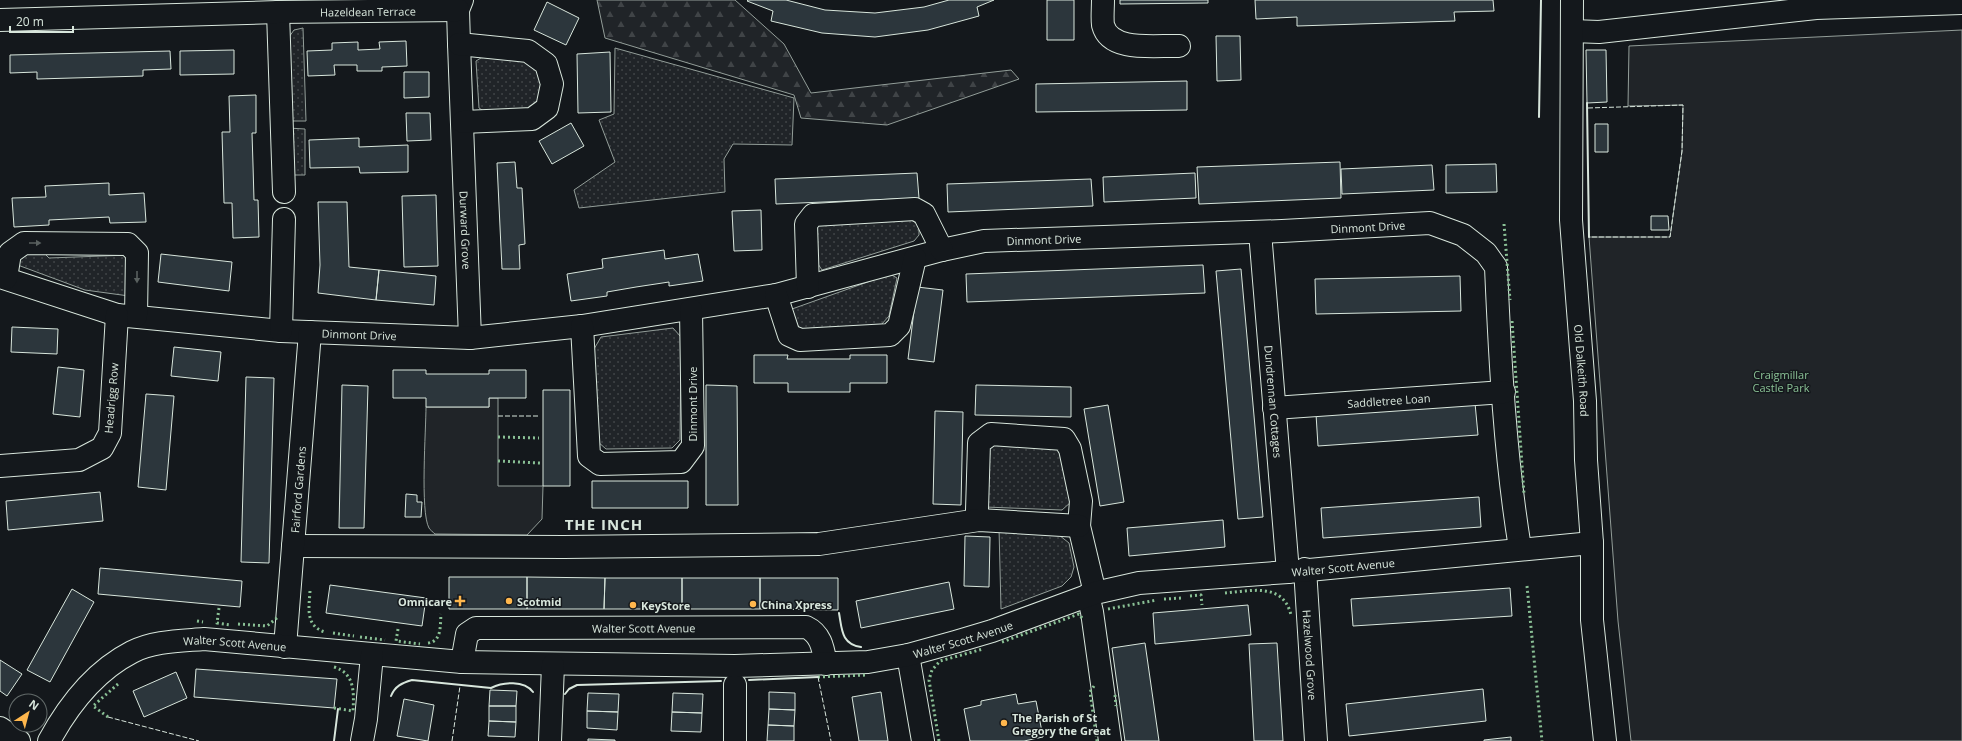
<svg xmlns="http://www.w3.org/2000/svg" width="1962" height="741" font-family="'Open Sans',sans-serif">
<defs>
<pattern id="grass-dots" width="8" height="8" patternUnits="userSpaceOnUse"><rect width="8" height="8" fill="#202428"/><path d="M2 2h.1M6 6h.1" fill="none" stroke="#404447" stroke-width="1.8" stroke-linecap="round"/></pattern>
<pattern id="forest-firs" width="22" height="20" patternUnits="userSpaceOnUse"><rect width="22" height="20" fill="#202428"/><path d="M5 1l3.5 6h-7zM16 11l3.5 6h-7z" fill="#404447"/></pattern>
</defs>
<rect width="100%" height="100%" fill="#14181c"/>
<!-- grass -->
<path fill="url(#grass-dots)" stroke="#939e99" d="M303 28 306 121H286L289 37 294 30Z
M615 48 794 98 792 145 733 144 724 159 725 192 579 208 574 190 615 162 599 120 614 114Z
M489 53 524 56 540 69 546 85 541 102 527 113 488 114 479 108 476 61Z
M288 128 305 129V175H287Z
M910 219 919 225V235L914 241 822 270 818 264 815 231 821 222Z
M40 249 49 258 129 255V296L85 290 15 264 17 253Z
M890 274 897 278 889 316 881 325 799 329 792 309Z
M673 328 681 337 680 440 672 448 606 449 597 441 594 349 601 337Z
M997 441 1058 446 1071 502 1062 510 985 507 989 450Z
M999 528 1059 535 1069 543 1074 567 1071 577 1062 586 1001 609Z"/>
<!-- forest -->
<path fill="url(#forest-firs)" stroke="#939e99" d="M597 0H735L784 44 811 93 1011 70 1019 79 887 125 801 118 794 95 605 38Z"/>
<!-- green -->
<path fill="#202428" stroke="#939e99" d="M1962 30V741H1631L1618 621 1589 237H1670L1682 151 1683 105 1628 106 1629 46Z
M489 398H498V486H543L542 519 527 535 435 534C433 532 430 530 429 528 420 512 426 429 426 407H489Z"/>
<!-- building -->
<path fill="#2c363c" stroke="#d8e6dc" d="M748 0H786L825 10 875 13 924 7 949 0H994L977 7 979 16 928 30 875 37 822 33 771 21 773 11 747 1Z
M1047 0H1074V40H1047Z
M1120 0H1208V3L1120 4Z
M1255 0H1493L1494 11 1454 12 1455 21 1297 26V17L1256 19Z
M547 2 579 18 566 45 534 30Z
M1216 36H1240L1241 80 1217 81Z
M406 41 407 66 382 67V71H357V65H334L335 75 308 76 307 51 332 50V43L358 42V50L380 49 379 42Z
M234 50V74L180 75V51Z
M1586 50H1606L1607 102 1587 103Z
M170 51 171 69 143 70V76L37 79V72L10 73V55Z
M610 52 611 112 578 113 577 54Z
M404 72H429V97L404 98Z
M1187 81V110L1036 112V84Z
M256 95V133H252L253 165 254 200H258L259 237 233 238 232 203H224L222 132H230L229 96Z
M406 113H430L431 140 407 141Z
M571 123 584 146 552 164 539 141Z
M1595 124H1608V152H1595Z
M359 138V147L408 145V172L360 173 359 167 310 168 309 140Z
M515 162 517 188H522L525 244 519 245 520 269H502L497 163Z
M1340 162 1341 198 1199 204 1197 167Z
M1496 164 1497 192 1446 193V165Z
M1432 165 1434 190 1342 194 1341 169Z
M917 173 919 198 776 204 775 179Z
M1195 173 1196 198 1104 202 1103 177Z
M1091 179 1093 206 948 212 947 184Z
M109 183V195L144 193 146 222 110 223 109 217 49 220V225L14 227 12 198 46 197 45 186Z
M436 195 438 266 404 267 402 196Z
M318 202H347L349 267 379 270 376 300 318 293 320 265Z
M761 210 762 250 734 251 732 211Z
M1651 216H1668L1669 230H1651Z
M664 250 665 259 698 254 703 281 669 286V282L636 287 607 292V296L571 301 567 274 603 268 602 259Z
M161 254 232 262 229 291 158 282Z
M1203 265 1205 293 967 302 966 274Z
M1241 269 1263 517 1238 519 1216 271Z
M379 270 436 276 434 305 376 300Z
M1460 276 1461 311 1316 314 1315 279Z
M917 287 943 290 934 362 908 359Z
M12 327 58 329 57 354 11 352Z
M174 347 221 352 218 381 171 376Z
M754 355H788L787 359H850V355H887V383H850V392H788V383H754Z
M58 367 84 370 80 417 53 414Z
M393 370H426V374H489V370H526V398H489V407H426V398H393Z
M246 377 274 378 269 563 241 562Z
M342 385 368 386 364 528H339Z
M706 385 737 386 738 505H706Z
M976 385 1071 387V417L975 415Z
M543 390H570V486H543Z
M146 394 174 396 166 490 138 487Z
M1475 403 1478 435 1318 446 1316 414Z
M1108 405 1124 502 1100 506 1084 409Z
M935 411 963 412 961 505 933 504Z
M592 481H688V508H592Z
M100 492 103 521 8 530 6 501Z
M406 494 417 495V502H422L421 517H405Z
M1479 497 1481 527 1323 538 1321 508Z
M1223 520 1225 547 1129 556 1127 528Z
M965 536 990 537 989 587 964 586Z
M100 568 242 581 240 607 98 594Z
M449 577H527V609H449Z
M527 577 605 578 604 609H527Z
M605 578H682V609H604Z
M682 578H760V609H682Z
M760 578H838V610L760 609Z
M949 582 954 609 861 628 856 601Z
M330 585 426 598 422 626 326 613Z
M1510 588 1512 616 1353 626 1351 599Z
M72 589 94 602 50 682 27 670Z
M1248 605 1251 635 1155 644 1153 613Z
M1145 643 1159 741H1125L1112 648Z
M1277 643 1283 741H1254L1249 644Z
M0 660 22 674 7 696 0 691Z
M196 669 337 679 334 708 194 697Z
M176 672 187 698 144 717 133 691Z
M1483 689 1486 721 1349 736 1346 704Z
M490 690 517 691 516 706H489Z
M769 692 795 693V710L769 709Z
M881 692 888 741H859L852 697Z
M588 693 619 694 618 712 587 711Z
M673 693 703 694 702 713 672 712Z
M1016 694 1018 704 1036 701 1043 737 1024 741H970L964 709 981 705V701Z
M404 699 434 705 428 741 397 736Z
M489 706H516V722L489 721Z
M769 709 795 710 794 726 768 725Z
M587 711 618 712 617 730 587 728Z
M672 712 702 713 701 732 671 731Z
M489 721 516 722 515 737 488 736Z
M768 725 794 726V741H767Z
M1511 737V741H1484V740Z
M588 739 615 740V741H588Z"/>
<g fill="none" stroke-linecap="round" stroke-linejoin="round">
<defs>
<g id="minor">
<path id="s1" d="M462 0 458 10 459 44 470 338"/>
<path d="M1103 0C1103 8 1102 18 1103 25 1110 53 1157 45 1179 46"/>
<path d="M278 12 284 192"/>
<path id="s2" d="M0 20 278 12 458 10"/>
<path d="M1572 31 1599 32 1816 8 1962 3"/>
<path d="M459 44 528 51 546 64 552 84 547 108 532 119 463 122"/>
<path id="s3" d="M1260 232 1288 572"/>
<path id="s4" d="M0 277 117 315 281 331 470 338 582 326 776 295 942 250 984 241 1282 231 1430 223 1463 235 1486 253 1496 267C1500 361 1505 456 1520 548"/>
<path d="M6 278 10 253 24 243 128 244 137 253 136 316"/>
<path d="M808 287 806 224 813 215 915 209 924 214 942 250"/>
<path d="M776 295 789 335 800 340 890 335 899 326 915 258"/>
<path d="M582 326 589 456 600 464 681 462 693 446 691 310"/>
<path d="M281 331 284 219"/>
<path id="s5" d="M1274 408 1504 392"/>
<path d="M0 466 79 460 102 448 110 433 117 315"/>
<path d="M979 520 977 510 979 443 991 434 1064 439 1070 449 1081 501 1079 526 1095 593"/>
<path d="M293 546 564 547 819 544 979 520 1079 526"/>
<path id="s6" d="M1305 569 1316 741"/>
<path d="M1088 595 1092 612 1110 741"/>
<path id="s7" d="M285 647 310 332"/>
<path d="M908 655 923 741"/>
<path id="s8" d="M462 662 467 634 476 628 806 627C821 634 823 648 826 664"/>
<path d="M735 685V741"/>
<path d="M0 728 19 741"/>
<path id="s9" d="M49 741C68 706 95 671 132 652 153 641 180 641 204 639L462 662 735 666 868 662 908 655 955 642 992 631 1095 593 1139 583 1288 572 1592 543"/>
<path d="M362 741 366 719 372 655"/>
<path d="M550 741 553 665"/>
</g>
<g id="major">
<path id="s10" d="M1572 0 1571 220 1585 401 1586 460 1592 543V620L1605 741"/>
</g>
</defs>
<!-- minor casing -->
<use href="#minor" stroke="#d8e6dc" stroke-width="24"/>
<!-- major casing -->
<use href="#major" stroke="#d8e6dc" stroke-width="24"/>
<!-- minor -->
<use href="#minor" stroke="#14181c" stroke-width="22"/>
<!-- major -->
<use href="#major" stroke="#14181c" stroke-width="22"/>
<!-- hedge -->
<path stroke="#8ac095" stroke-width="3" stroke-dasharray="2 3" stroke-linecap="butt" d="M1504 224 1510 300
M1512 321 1524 494
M498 437 539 438
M498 461 540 463
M1527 586 1542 741
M310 591C309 608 305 626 325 632
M1225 593C1251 591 1283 582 1291 615
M1190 596 1201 595 1202 605
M1164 599 1183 598
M219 608 217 623 231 625
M1108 609 1157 600
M197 621 203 622
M238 624 267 626 278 617
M398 629 396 641 420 644
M333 633 354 636
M360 637 385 640
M1002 642 1079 614 1082 618
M428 643C442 641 440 626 441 614
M334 667C355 673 354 693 353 711L334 708
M818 677 866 675
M1094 686 1090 692 1097 741
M1115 695 1116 706
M108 717 93 706 118 684
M939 741 929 680 932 670 940 661 983 649"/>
<!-- fence -->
<path stroke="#d8e6dc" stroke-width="1" stroke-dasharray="5 2" stroke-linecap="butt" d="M1588 108 1683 105 1682 151 1670 237H1589
M498 416H538
M818 677 831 741
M108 717 199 741
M452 741 460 686"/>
<!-- wall -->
<path stroke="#d8e6dc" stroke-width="2" d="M1587 103 1589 237
M1539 117 1541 0
M839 613C842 629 841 644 861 647
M749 680 818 677
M565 694 569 689 577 685 721 681
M391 696C395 686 402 683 412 680L491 688C503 682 524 680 533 692
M334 741 338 709"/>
</g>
<!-- one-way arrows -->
<defs><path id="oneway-solid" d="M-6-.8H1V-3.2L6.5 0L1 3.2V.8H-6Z"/></defs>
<g fill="#59605f">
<use href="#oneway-solid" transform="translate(35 243)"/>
<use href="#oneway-solid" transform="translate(137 277) rotate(90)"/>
</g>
<!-- markers -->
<g fill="#ffb74d" stroke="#14181c" stroke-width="1.5">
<path d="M458 595h4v4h4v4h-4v4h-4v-4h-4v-4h4z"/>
<circle cx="509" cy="601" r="4"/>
<circle cx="753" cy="604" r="4"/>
<circle cx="633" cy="605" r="4"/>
<circle cx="1004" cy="723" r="4"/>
</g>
<g text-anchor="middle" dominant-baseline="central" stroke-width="3" stroke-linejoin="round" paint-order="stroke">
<!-- street labels -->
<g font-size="11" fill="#d8e6dc" stroke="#14181c">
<text stroke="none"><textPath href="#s2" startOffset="368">Hazeldean Terrace</textPath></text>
<text stroke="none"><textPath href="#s4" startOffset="1385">Dinmont Drive</textPath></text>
<text stroke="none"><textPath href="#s1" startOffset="231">Durward Grove</textPath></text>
<text stroke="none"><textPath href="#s4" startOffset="1061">Dinmont Drive</textPath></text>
<text stroke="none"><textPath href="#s4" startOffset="366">Dinmont Drive</textPath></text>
<text stroke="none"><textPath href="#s10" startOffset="371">Old Dalkeith Road</textPath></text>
<text transform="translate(111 398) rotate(-85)">Headrigg Row</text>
<text stroke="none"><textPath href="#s5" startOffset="115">Saddletree Loan</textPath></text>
<text stroke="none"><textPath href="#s3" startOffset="170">Dundrennan Cottages</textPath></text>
<text transform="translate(692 404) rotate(-90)">Dinmont Drive</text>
<text stroke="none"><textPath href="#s7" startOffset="158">Fairford Gardens</textPath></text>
<text stroke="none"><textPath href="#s9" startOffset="1350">Walter Scott Avenue</textPath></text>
<text stroke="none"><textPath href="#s8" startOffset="207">Walter Scott Avenue</textPath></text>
<text stroke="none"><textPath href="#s9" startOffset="960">Walter Scott Avenue</textPath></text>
<text stroke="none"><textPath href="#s9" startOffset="228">Walter Scott Avenue</textPath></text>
<text stroke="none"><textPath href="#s6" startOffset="86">Hazelwood Grove</textPath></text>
</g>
<!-- park labels -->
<g font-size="11" fill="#8ac095" stroke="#14181c">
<text x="1781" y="374">Craigmillar<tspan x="1781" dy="13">Castle Park</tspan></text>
</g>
<!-- poi labels -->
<g font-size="11" font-weight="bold" fill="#d8e6dc" stroke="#14181c" text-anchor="start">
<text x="452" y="601" text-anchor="end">Omnicare</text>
<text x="517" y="601">Scotmid</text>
<text x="761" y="604">China Xpress</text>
<text x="641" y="605">KeyStore</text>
<text x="1012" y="717">The Parish of St<tspan x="1012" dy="13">Gregory the Great</tspan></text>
</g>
<!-- district labels -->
<g font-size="15" font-weight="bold" letter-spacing="1" fill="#d8e6dc" stroke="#14181c">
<text x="604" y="524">THE INCH</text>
</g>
</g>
<!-- north arrow -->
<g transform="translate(28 713) rotate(36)"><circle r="19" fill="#14181c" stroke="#626a69"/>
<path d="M0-3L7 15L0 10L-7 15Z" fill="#ffb74d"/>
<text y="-6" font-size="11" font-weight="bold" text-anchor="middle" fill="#d8e6dc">N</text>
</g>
<!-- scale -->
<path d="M10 26v6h63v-6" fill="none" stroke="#d8e6dc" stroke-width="2"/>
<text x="16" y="26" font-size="12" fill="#d8e6dc" stroke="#14181c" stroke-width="3" paint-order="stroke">20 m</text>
</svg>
